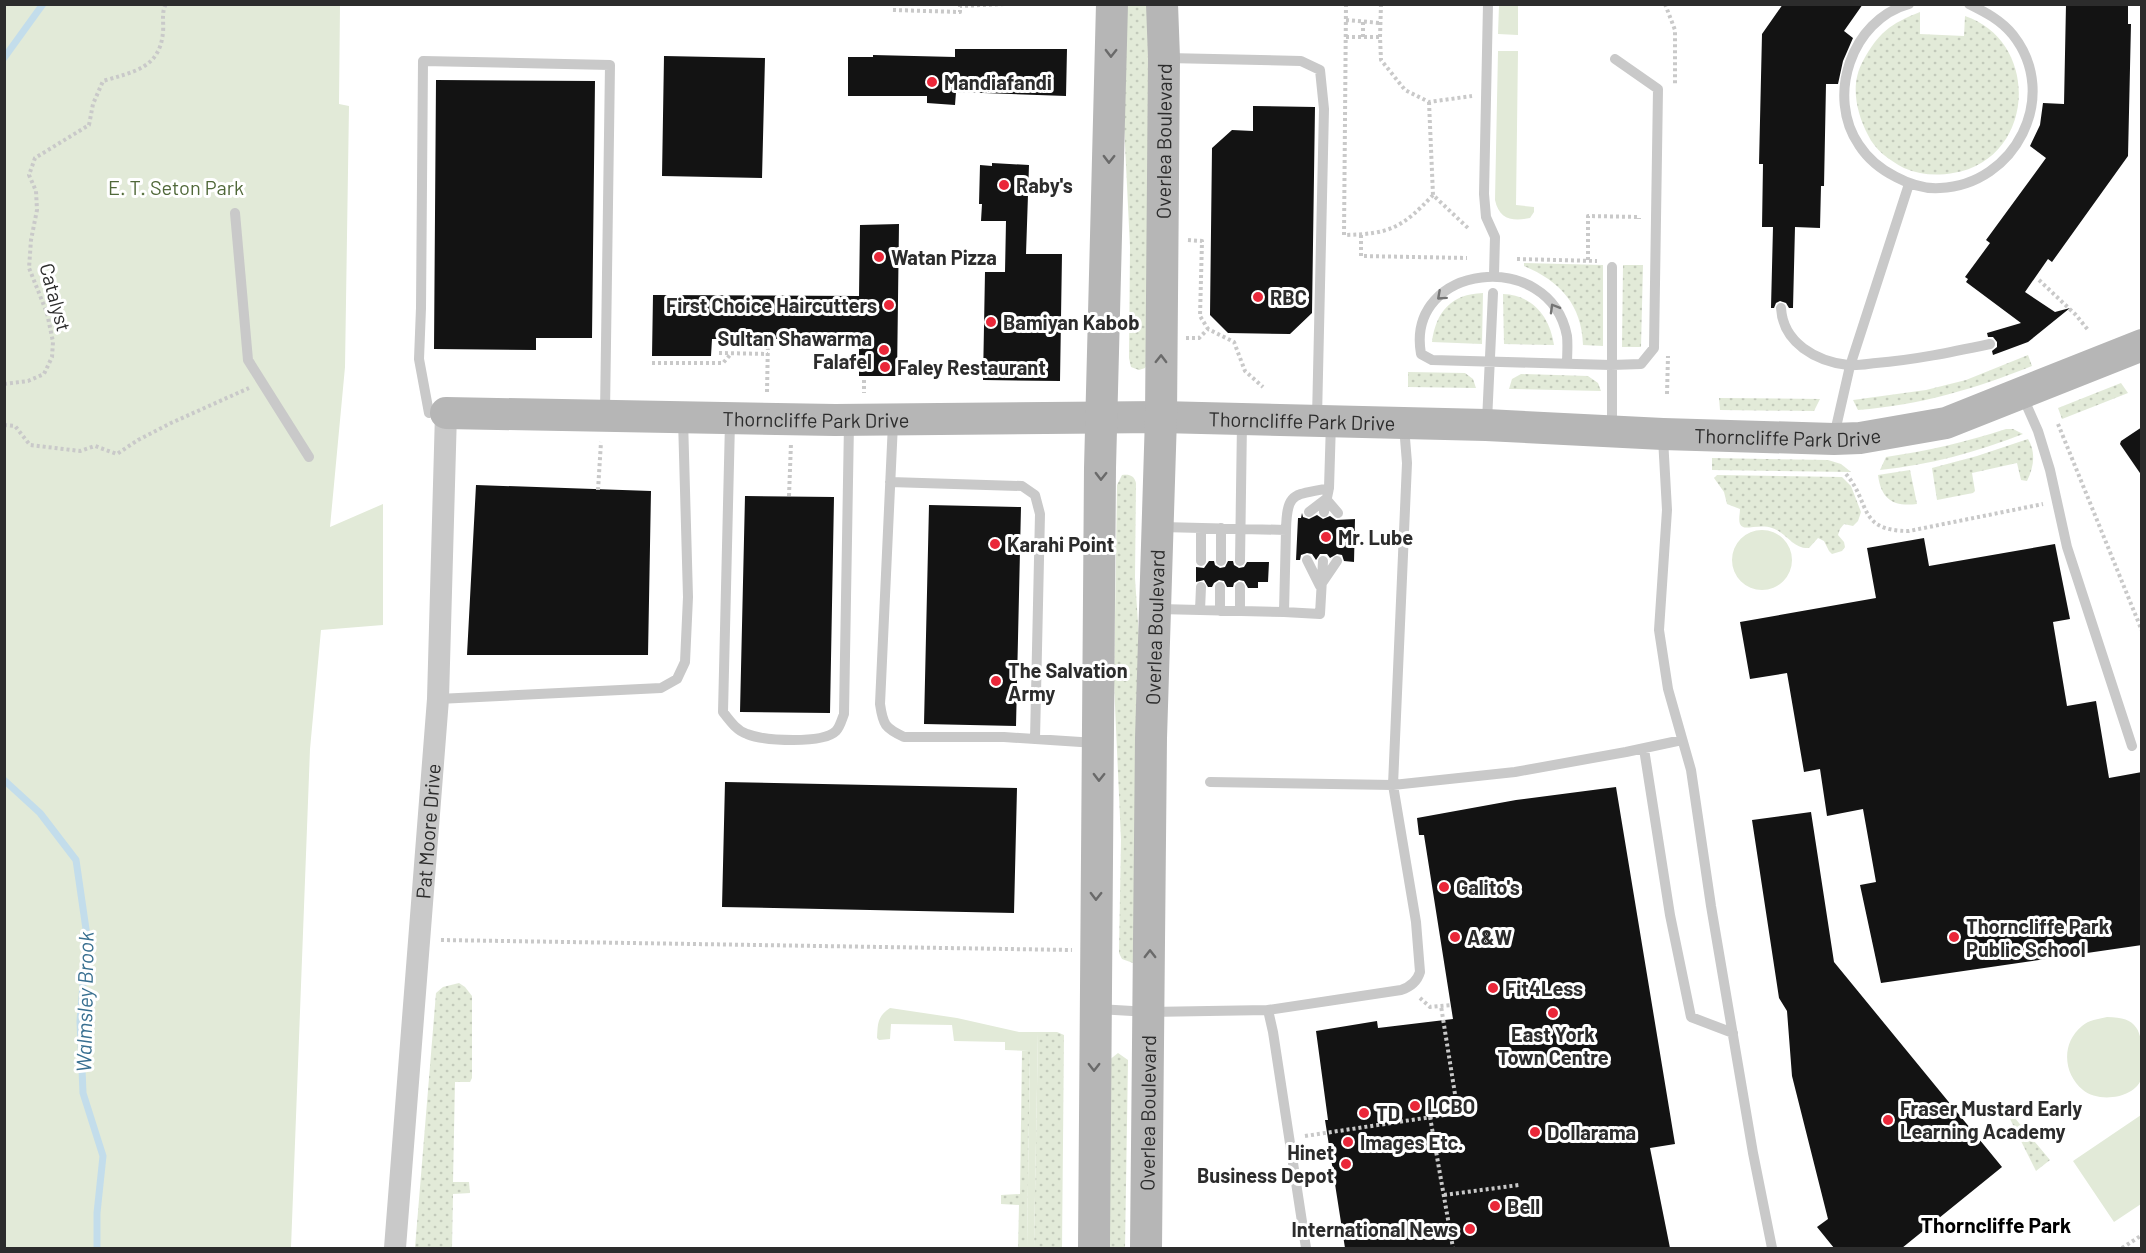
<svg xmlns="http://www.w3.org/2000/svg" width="2146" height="1253" font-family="Barlow,sans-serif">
<defs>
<pattern id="grass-dots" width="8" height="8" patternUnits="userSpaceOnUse" patternTransform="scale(1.5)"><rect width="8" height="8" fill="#e2ead8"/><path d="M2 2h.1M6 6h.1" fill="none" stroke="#c2c9ba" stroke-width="1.8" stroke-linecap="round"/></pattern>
</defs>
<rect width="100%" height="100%" fill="#fff"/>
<!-- grass -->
<path fill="url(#grass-dots)" d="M1124 5H1155L1147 364 1145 368 1139 370 1131 367 1129 358 1130 247 1123 104Z
M1920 12V34L1964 36 1965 16C2042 42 2035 160 1953 173 1937 176 1920 175 1904 168 1889 160 1875 150 1868 135 1856 112 1850 84 1863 61 1879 32 1890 24 1920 12Z
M1524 263 1603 265V346L1583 345C1582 305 1560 281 1524 266Z
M1623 265H1643L1641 347H1622Z
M1483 293 1482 344 1432 342C1436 312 1451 294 1483 293Z
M1503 294C1533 295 1550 317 1554 345L1504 344Z
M2028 355 2032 366C1974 389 1921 405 1858 410L1853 400 1926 390 1966 380Z
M1408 372 1465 373 1473 379 1476 388 1408 387Z
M1521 374 1588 376 1598 383 1601 391 1509 389 1512 379Z
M2121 383 2128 393 2062 419 2058 408Z
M1719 398 1820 399 1814 411 1720 410Z
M2006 429H2013L2023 434C1977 452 1929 465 1880 470L1886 457C1927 451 1966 442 2006 429Z
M2028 439C2036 452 2034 467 2027 481L2021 480 2017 463 1972 473 1975 491 1973 493 1937 500 1932 468 1977 456Z
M1712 458 1828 460 1841 464 1851 472 1712 470Z
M1910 470 1917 504C1893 507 1881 499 1878 475Z
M1122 475C1129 474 1134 475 1136 483L1135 578 1143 699 1137 960 1133 963 1122 959 1119 953 1121 840 1114 683 1117 485Z
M1717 475 1842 477 1851 486 1861 512 1858 521 1853 526 1844 524 1840 529 1838 535 1844 542 1845 547 1842 551 1832 554 1829 551 1824 541 1818 538 1809 548C1793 549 1786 532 1772 528 1762 524 1747 529 1743 527 1737 524 1740 515 1740 509L1727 504 1724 492 1714 478Z
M459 983 465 987 472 996V1078L470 1082H455L453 1182H469L470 1193 453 1194 452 1248H415L436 993 443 987Z
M1038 1032H1057L1064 1035 1062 1248H1034Z
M1022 1051H1030L1027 1248H1018L1019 1205 1001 1204V1195L1020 1194Z
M1118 1053 1128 1060 1125 1248H1104L1108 1061Z
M2009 1111 2050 1160 2036 1171 2007 1113Z"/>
<!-- green -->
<path fill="#e2ead8" d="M5 5H340L339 104 349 106 345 367 330 527 383 504V625L321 630 310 749 291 1248H5Z
M1499 5H1518V35L1498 34Z
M1498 51H1518L1516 205 1534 207V212L1530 218C1512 222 1499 219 1495 200Z
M1732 560a30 30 0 1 1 60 0a30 30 0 1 1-60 0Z
M890 1008 957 1018 1019 1032H1038L1034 1248H1027L1030 1051 1005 1050V1042L954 1041 952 1025 891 1024 890 1039 879 1040 877 1038C878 1023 877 1017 890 1008Z
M2107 1017C2138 1017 2142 1031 2142 1058 2142 1064 2143 1071 2142 1077 2136 1099 2098 1103 2083 1090 2063 1074 2061 1043 2082 1026 2089 1020 2098 1019 2107 1017Z
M2141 1115V1204L2114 1222 2073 1161Z"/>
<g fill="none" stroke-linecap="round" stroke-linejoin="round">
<!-- stream -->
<path stroke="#c3ddeb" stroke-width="7" d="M4 58 43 4
M4 780 40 813 76 860 87 936 80 1021 83 1093 103 1156 97 1213V1248"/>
</g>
<!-- building -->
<path fill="#131313" d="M1783 4H1863L1844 31 1853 38 1843 61 1838 84H1826L1824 186H1821L1820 228 1795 227 1793 308H1789L1786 303 1780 301 1776 303 1774 308H1771L1773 227H1762L1763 164H1759L1762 34Z
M2066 4H2128V24H2131L2128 156 2052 262 2048 259 2025 292 2055 312 2070 308 2028 342 1993 355 1992 351 1997 347V342L1993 337H1988L1987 333 2021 323 1966 282 1968 279 1965 277 1990 243 1986 240 2046 158 2030 146 2040 125 2043 103 2064 104Z
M955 49H1067L1066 96 956 92 955 105 927 103V96H848V57H873V55L955 57Z
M664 56 765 58 762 178 662 176Z
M436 80 595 81 592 338H536V350L434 349Z
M1253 106 1315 107 1312 313 1290 334 1228 333 1210 315 1212 148 1232 130 1253 131Z
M992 163 1029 165 1026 254H1062L1060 381 983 380 985 272H1005L1006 221H981L982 204H979L980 165 992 166Z
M899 224 897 376H859V339H712L711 356H652L653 295 859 296 860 225Z
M2142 427V476L2120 444 2121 441Z
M476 485 651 491 648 655H467Z
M745 496 834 497 830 713 740 712Z
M929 505 1021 507 1016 726 924 724Z
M1302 513 1303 517 1309 519 1317 515 1323 519 1330 516 1336 520 1355 519 1354 562 1344 561 1342 555 1337 554 1330 558 1327 554H1320L1316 560 1312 554 1307 553 1301 555 1300 560H1296L1298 518H1301Z
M1924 538 1929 566 2055 544 2070 619 2053 622 2067 706 2096 701 2109 778 2142 772V945L1881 983 1860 885 1876 882 1863 809 1827 816 1820 769 1804 772 1787 673 1750 679 1740 622 1876 598 1867 548Z
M1209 561H1214L1215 565 1220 568 1225 567 1228 561H1233L1234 565 1239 568 1244 567 1247 562H1269L1268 582H1258V588H1248L1244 581 1239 580 1234 583 1233 587H1227L1224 581 1219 580 1214 583 1212 587H1208L1204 580 1196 582V567L1204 568Z
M725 782 1017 788 1014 913 722 907Z
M1616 787 1675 1144 1650 1148 1670 1248H1345L1325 1120H1328L1316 1031 1377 1021 1378 1028 1453 1019 1424 835H1419L1417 818 1516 800Z
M1811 812 1834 962 2002 1167 1902 1248H1834L1817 1227 1828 1219 1792 1076 1787 1011 1779 998 1752 820Z"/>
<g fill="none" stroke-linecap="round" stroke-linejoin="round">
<!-- path -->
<path stroke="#c9c9c9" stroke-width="4" stroke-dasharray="3 3" stroke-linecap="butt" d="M1346 4 1344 235C1390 234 1402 228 1433 195
M1381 4 1380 37 1381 60 1405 90 1429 102 1472 96
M1665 4 1675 30V85
M893 10 960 12V6L1005 4
M1346 20 1380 23
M1346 37H1380
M1363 37V22
M1429 102 1433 195 1469 229
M1361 235V256L1467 258
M1188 240 1202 241 1200 316 1208 329
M1517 259 1597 261
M1588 260V216L1639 217V219
M2039 280 2076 315 2088 330
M1186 338H1199L1208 329 1234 342 1245 371 1263 387
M719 353 768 354
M652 363H723L731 354
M864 380V393
M4 384 28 381 44 374 52 357 53 342 47 313 29 268 31 240 37 210 36 191 29 175 35 158 89 125 93 104 103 81C132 72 160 69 163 32 164 22 161 13 166 4
M767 392 768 339
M1667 394 1668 356
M2058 424 2142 631
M4 425 15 426 30 445 80 451 95 446 117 454 138 440 171 423 249 388
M1846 474C1871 503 1857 531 1909 531L2043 504
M598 490 601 442
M789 496 791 443
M441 940 1072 950
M1420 998 1430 1007 1451 1005
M1430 1117 1453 1248
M1305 1136 1458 1113 1441 1006
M1444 1195 1519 1185
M2122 1248 2142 1235"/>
<!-- lane -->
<path stroke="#c9c9c9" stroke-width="10" d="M1488 4 1484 194 1486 217 1495 237 1494 275
M1909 4C1851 20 1826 97 1859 145 1868 159 1882 170 1896 177 1909 184 1925 189 1940 188 2015 185 2061 96 2013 35 2001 20 1985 12 1969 4
M1167 58 1301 61 1320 70 1324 109 1317 418
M235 213 248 360 309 457
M1612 267V428
M1781 308C1783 343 1816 361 1848 365 1857 366 1867 364 1876 363 1914 360 1952 352 1990 344
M1567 364C1567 355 1568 345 1567 336 1550 247 1405 263 1421 354L1432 360 1611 365 1641 364 1654 348 1658 89 1615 59
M2022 395 2038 431 2050 470 2067 547 2132 746
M429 413 419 359 421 308 423 61 610 65 605 413
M1487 421 1493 293
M730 422 723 712C730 721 737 731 747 734 765 741 823 744 836 731 840 727 842 719 844 714L849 423
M893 423 880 704C883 725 885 728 904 737H1004L1096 743
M1834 436 1850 366 1909 184
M1663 438 1667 510 1659 630 1668 689 1691 770 1711 906 1753 1153 1772 1248
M890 482 1022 486 1035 495 1040 514 1035 739
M1326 499 1338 513
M1309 512 1326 499
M1324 512 1329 488
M1286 530C1287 490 1294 496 1329 488L1331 422
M1307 560 1320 586
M1201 561V528
M1221 561V528
M1240 561 1242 422
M1322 583 1337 561
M1159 609 1284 612 1286 530 1162 527
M1200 610 1201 587
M1220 611V587
M1240 611V587
M1284 612 1320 614 1323 561
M438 699 661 688 677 679 685 662 688 597 683 419
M1644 749 1670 915 1691 1017 1733 1033
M1210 782 1393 785 1515 772 1626 752 1682 740
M1098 1009 1149 1012 1268 1010 1401 990C1410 987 1417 982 1420 972L1416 922 1393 785 1407 463 1404 426
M1268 1010 1273 1032 1306 1248"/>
<!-- street -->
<path stroke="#c9c9c9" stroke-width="22" id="s1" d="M395 1248 438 699 446 413"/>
<!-- secondary -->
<g stroke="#b6b6b6" stroke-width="32">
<path id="s2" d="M446 413 835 420 1161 417 1486 425 1663 434 1834 439 1860 438 1946 423 2142 345"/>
<path d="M1094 1248 1100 468 1112 4"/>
<path id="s3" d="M1146 1248 1151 738 1161 417 1164 58 1162 4"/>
</g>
</g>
<!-- one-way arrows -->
<defs><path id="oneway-chevron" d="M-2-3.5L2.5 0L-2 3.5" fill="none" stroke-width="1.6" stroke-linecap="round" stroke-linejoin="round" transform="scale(1.5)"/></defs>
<g stroke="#6a6a6a">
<use href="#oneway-chevron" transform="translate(1111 53) rotate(91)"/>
<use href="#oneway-chevron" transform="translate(1109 159) rotate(91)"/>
<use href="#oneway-chevron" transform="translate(1161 359) rotate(-89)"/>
<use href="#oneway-chevron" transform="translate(1101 476) rotate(91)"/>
<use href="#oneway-chevron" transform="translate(1099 777) rotate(91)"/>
<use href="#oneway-chevron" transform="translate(1096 896) rotate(91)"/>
<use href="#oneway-chevron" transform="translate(1150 954) rotate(-90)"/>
<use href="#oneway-chevron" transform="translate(1094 1067) rotate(90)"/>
</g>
<g stroke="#737373">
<use href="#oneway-chevron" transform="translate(1441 296) rotate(138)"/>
<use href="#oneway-chevron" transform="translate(1554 308) rotate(-120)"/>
</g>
<!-- markers -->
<g fill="#ea2739" stroke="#fff" stroke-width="2">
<circle cx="932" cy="82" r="6"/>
<circle cx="1004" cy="185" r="6"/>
<circle cx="879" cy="257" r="6"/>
<circle cx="1258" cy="297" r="6"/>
<circle cx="889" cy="305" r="6"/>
<circle cx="991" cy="322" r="6"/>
<circle cx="884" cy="350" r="6"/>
<circle cx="885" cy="367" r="6"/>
<circle cx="1326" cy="537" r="6"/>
<circle cx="995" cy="544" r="6"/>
<circle cx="996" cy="681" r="6"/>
<circle cx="1444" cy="887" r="6"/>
<circle cx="1455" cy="937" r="6"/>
<circle cx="1954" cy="937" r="6"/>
<circle cx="1493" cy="988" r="6"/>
<circle cx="1553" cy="1013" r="6"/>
<circle cx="1415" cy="1106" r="6"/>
<circle cx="1364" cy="1113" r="6"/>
<circle cx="1888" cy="1120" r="6"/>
<circle cx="1535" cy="1132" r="6"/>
<circle cx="1348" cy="1142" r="6"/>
<circle cx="1346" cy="1164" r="6"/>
<circle cx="1495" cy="1206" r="6"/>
<circle cx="1470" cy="1229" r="6"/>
</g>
<g text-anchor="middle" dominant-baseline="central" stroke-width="6" stroke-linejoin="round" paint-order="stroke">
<!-- poi labels -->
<g font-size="20" font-weight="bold" fill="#2c2c2c" stroke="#fff" text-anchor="start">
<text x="944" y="82">Mandiafandi</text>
<text x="1016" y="185">Raby's</text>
<text x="891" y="257">Watan Pizza</text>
<text x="1270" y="297">RBC</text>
<text x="877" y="305" text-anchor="end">First Choice Haircutters</text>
<text x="1003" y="322">Bamiyan Kabob</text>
<text x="872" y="338" text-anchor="end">Sultan Shawarma<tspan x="872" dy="23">Falafel</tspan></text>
<text x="897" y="367">Faley Restaurant</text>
<text x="1338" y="537">Mr. Lube</text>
<text x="1007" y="544">Karahi Point</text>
<text x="1008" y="670">The Salvation<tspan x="1008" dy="23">Army</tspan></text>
<text x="1456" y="887">Galito's</text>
<text x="1966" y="926">Thorncliffe Park<tspan x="1966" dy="23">Public School</tspan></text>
<text x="1467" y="937">A&amp;W</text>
<text x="1505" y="988">Fit4Less</text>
<text x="1553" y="1034" text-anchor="middle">East York<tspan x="1553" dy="23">Town Centre</tspan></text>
<text x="1427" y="1106">LCBO</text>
<text x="1900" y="1108">Fraser Mustard Early<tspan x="1900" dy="23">Learning Academy</tspan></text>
<text x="1376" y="1113">TD</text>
<text x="1547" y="1132">Dollarama</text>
<text x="1360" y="1142">Images Etc.</text>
<text x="1334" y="1152" text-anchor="end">Hinet<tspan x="1334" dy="23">Business Depot</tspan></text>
<text x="1507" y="1206">Bell</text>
<text x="1458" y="1229" text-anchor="end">International News</text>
</g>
<!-- street labels -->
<g font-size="20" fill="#2c2c2c" stroke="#fff">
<text stroke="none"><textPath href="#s3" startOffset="1107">Overlea Boulevard</textPath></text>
<text transform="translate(56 297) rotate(75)">Catalyst</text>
<text stroke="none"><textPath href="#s2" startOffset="370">Thorncliffe Park Drive</textPath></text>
<text stroke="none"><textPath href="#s2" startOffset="856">Thorncliffe Park Drive</textPath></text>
<text stroke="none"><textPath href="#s2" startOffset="1342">Thorncliffe Park Drive</textPath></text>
<text stroke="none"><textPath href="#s3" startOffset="621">Overlea Boulevard</textPath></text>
<text stroke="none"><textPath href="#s1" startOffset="418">Pat Moore Drive</textPath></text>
<text stroke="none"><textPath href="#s3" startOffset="135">Overlea Boulevard</textPath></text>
</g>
<!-- park labels -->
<g font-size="20" fill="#506839" stroke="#fff">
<text x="176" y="187">E. T. Seton Park</text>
</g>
<!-- water labels -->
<g font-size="21" font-style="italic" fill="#386f90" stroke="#fff">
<text transform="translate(84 1002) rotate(-89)">Walmsley Brook</text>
</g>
<!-- neighbourhood labels -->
<g font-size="21" font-weight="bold" fill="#000" stroke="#fff">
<text x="1996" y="1224">Thorncliffe Park</text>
</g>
</g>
<!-- border -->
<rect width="2146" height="1253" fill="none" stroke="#2c2c2c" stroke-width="12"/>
</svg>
